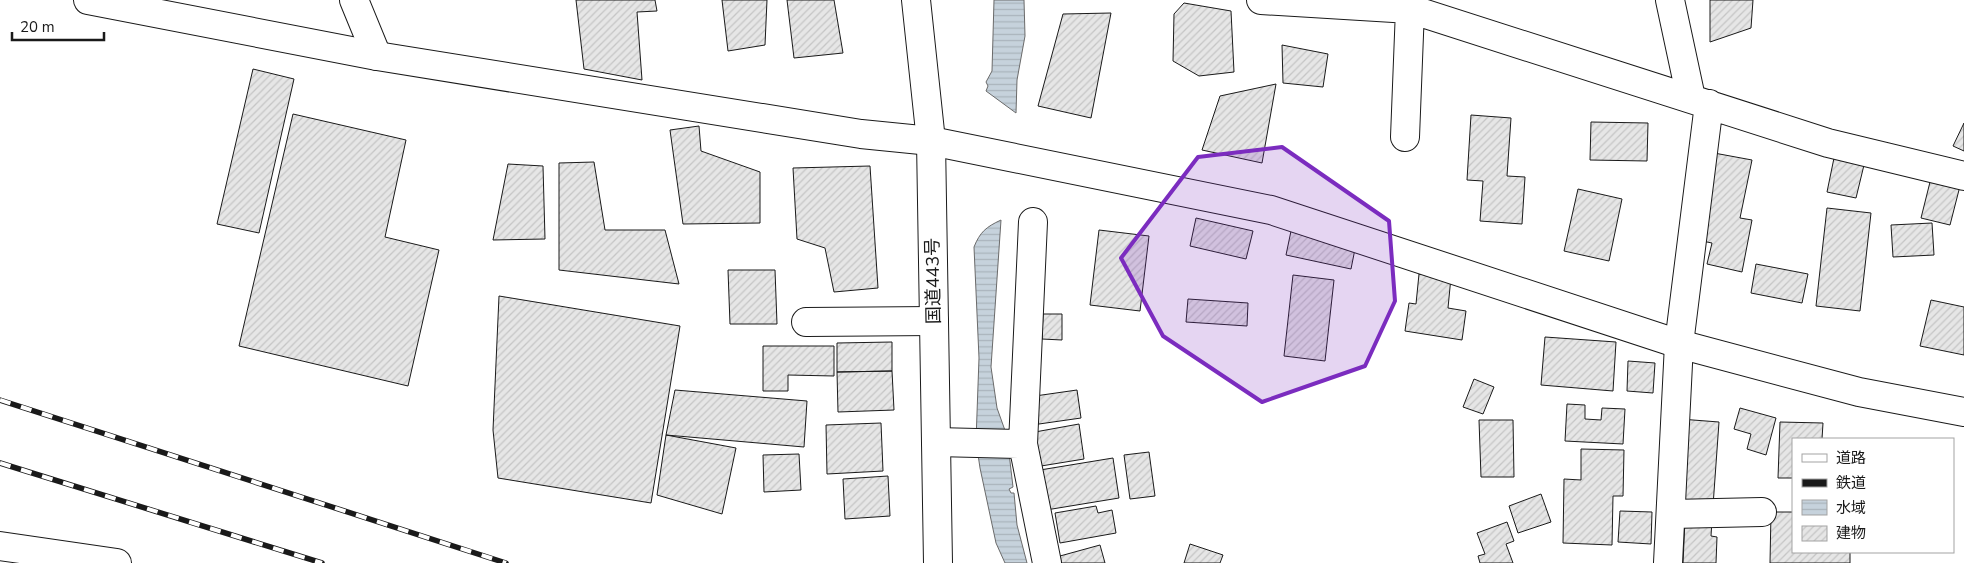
<svg xmlns="http://www.w3.org/2000/svg" width="1964" height="563" font-family="'Nunito Sans','Noto Sans JP',sans-serif">
<defs>
<pattern id="water-rules" width="6" height="5" patternUnits="userSpaceOnUse" patternTransform="scale(1.25)"><rect width="6" height="5" fill="#c6d2dc"/><path d="M0 2.5h6" fill="none" stroke="#aab4bc"/></pattern>
<pattern id="building-hatch" width="6" height="6" patternUnits="userSpaceOnUse" patternTransform="scale(1.25)"><rect width="6" height="6" fill="#e6e6e6"/><path d="M-1 1l2-2M0 6l6-6M5 7l2-2" fill="none" stroke="#c5c5c5"/></pattern>
</defs>
<rect width="100%" height="100%" fill="#fff"/>
<!-- water -->
<path fill="url(#water-rules)" stroke="#6a6a6a" d="M994 0H1024L1025 36 1017 80 1016 113 986 91 988 86 986 82 992 71Z
M1001 220 991 367 997 408 1007 436 1013 487 1009 489 1011 493H1014L1017 525 1027 563H1005L996 543 980 468 976 441 979 358 974 247C980 232 986 227 1001 220Z"/>
<!-- building -->
<path fill="url(#building-hatch)" stroke="#1a1a1a" d="M576 0H655L657 11 637 12 642 80 584 69Z
M722 0H767L765 45 728 51Z
M787 0H834L843 53 794 58Z
M1710 0H1753L1751 28 1710 42Z
M1184 3 1231 11 1234 72 1199 76 1173 61 1174 14Z
M1111 13 1091 118 1038 106 1063 14Z
M1282 45 1328 54 1323 87 1283 83Z
M253 69 294 79 259 233 217 224Z
M1276 84 1262 163 1202 150 1220 96Z
M293 114 406 140 385 237 439 250 408 386 239 346Z
M1471 115 1511 118 1507 176 1525 177 1522 224 1480 221 1483 181 1467 180Z
M1591 122 1648 123 1647 161 1590 160Z
M1964 123V151L1953 146Z
M699 126 701 151 760 172V223L683 224 670 130Z
M1714 153 1752 160 1740 218 1752 220 1742 272 1707 264 1712 243 1697 240Z
M1834 158 1864 165 1856 198 1827 192Z
M594 162 605 230H665L679 284 559 270V163Z
M508 164 543 166 545 239 493 240Z
M870 166 878 288 834 292 825 248 797 239 793 168Z
M1931 178 1960 186 1950 225 1921 218Z
M1578 189 1622 199 1609 261 1564 251Z
M1827 208 1871 213 1860 311 1816 306Z
M1196 218 1253 231 1246 259 1190 246Z
M1932 223 1934 255 1893 257 1891 225Z
M1099 230 1149 236 1140 311 1090 305Z
M1291 231 1356 244 1351 269 1286 255Z
M1756 264 1808 274 1802 303 1751 293Z
M728 270H775L777 324H730Z
M1419 274 1451 277 1448 308 1466 311 1462 340 1405 331 1409 303 1416 304Z
M1293 275 1334 280 1325 361 1284 356Z
M499 296 680 326 651 503 498 478 493 430Z
M1188 299 1248 303 1247 326 1186 322Z
M1931 300 1964 307V355L1920 346Z
M1043 314H1062V340L1042 339Z
M1545 337 1616 342 1613 391 1541 385Z
M892 342V371L837 372V343Z
M763 346H834V376L788 375V391H763Z
M1628 361 1655 363 1653 393 1627 391Z
M892 371 894 410 838 412 837 372Z
M1474 379 1494 387 1483 414 1463 407Z
M675 390 807 401 804 447 666 435Z
M1077 390 1081 418 1025 426 1021 398Z
M1567 404 1585 405V419L1601 420 1602 408 1625 409 1623 444 1565 441Z
M1740 408 1776 418 1766 455 1747 449 1751 434 1734 429Z
M1680 419 1719 422 1713 506 1675 503Z
M1479 420H1513L1514 477H1481Z
M1780 422 1823 423 1822 439H1793V478H1778Z
M881 423 883 471 827 474 826 425Z
M1079 424 1084 459 1041 466 1035 432Z
M666 435 736 448 722 514 657 495Z
M1581 449 1624 450 1623 496H1613L1612 545 1563 543 1564 479 1581 480Z
M1149 452 1155 496 1130 499 1124 455Z
M799 454 801 490 764 492 763 455Z
M1113 458 1119 498 1046 510 1040 470Z
M888 476 890 516 845 519 843 479Z
M1541 494 1551 522 1518 533 1509 506Z
M1096 506 1098 513 1112 510 1116 533 1060 543 1055 513Z
M1620 511 1652 512 1651 544 1618 542Z
M1771 512H1793V552H1850V563H1770Z
M1685 519 1712 520 1711 536 1717 537 1716 563H1683Z
M1507 522 1514 541 1506 544 1513 563H1480L1478 556 1485 554 1477 533Z
M1190 544 1223 555 1220 563H1184Z
M1100 545 1105 563H1061L1060 556Z"/>
<g fill="none" stroke-linecap="round" stroke-linejoin="round">
<defs>
<path id="street" d="M354 0 377 56
M1261 0 1410 9 1828 143 1964 176
M1670 0 1691 98
M1405 137 1410 9
M806 322 934 321
M936 442 1023 444 1047 563
M1023 444 1033 222
M1671 514 1762 512
M0 546 117 563
M1668 563 1679 344 1709 104"/>
<path id="secondary" d="M88 0 377 56 861 134 931 141 1271 210 1679 344 1859 392 1964 412"/>
<path id="highway" d="M916 0 931 141 938 563"/>
</defs>
<!-- street casing -->
<use href="#street" stroke="#1a1a1a" stroke-width="30"/>
<!-- secondary casing -->
<use href="#secondary" stroke="#1a1a1a" stroke-width="30"/>
<!-- highway casing -->
<use href="#highway" stroke="#1a1a1a" stroke-width="30"/>
<!-- street -->
<use href="#street" stroke="#fff" stroke-width="28"/>
<!-- secondary -->
<use href="#secondary" stroke="#fff" stroke-width="28"/>
<!-- highway -->
<use href="#highway" stroke="#fff" stroke-width="28"/>
<defs>
<path id="rail" d="M0 400 506 563
M0 463 322 563"/>
</defs>
<!-- rail casing -->
<use href="#rail" stroke="#1a1a1a" stroke-width="5.5"/>
<!-- rail -->
<use href="#rail" stroke="#fff" stroke-width="4" stroke-dasharray="11" stroke-linecap="butt"/>
</g>
<!-- marked area -->
<path fill="#7b2cbf" fill-opacity="0.2" stroke="#7b2cbf" stroke-width="4" stroke-linejoin="round" d="M1282 147 1389 221 1395 301 1365 366 1262 402 1163 336 1121 258 1198 157Z"/>
<g text-anchor="middle" dominant-baseline="central" stroke-width="4" stroke-linejoin="round" paint-order="stroke">
<!-- street labels -->
<g font-size="18" fill="#1a1a1a" stroke="#fff">
<text transform="translate(933 281) rotate(-91)">国道443号</text>
</g>
</g>
<!-- legend -->
<rect x="1792" y="438" width="162" height="115" fill="#ffffff" stroke="#a3a3a3"/>
<rect x="1802" y="454" width="25" height="8" fill="#ffffff" stroke="#a3a3a3"/>
<text x="1836" y="463" font-size="15" fill="#1a1a1a">道路</text>
<rect x="1802" y="479" width="25" height="8" fill="#1a1a1a" stroke="#a3a3a3"/>
<text x="1836" y="488" font-size="15" fill="#1a1a1a">鉄道</text>
<rect x="1802" y="500" width="25" height="15" fill="url(#water-rules)" stroke="#a3a3a3"/>
<text x="1836" y="513" font-size="15" fill="#1a1a1a">水域</text>
<rect x="1802" y="526" width="25" height="15" fill="url(#building-hatch)" stroke="#a3a3a3"/>
<text x="1836" y="538" font-size="15" fill="#1a1a1a">建物</text>
<!-- scale -->
<path d="M12 32v8h92v-8" fill="none" stroke="#1a1a1a" stroke-width="2.5"/>
<text x="20" y="32" font-size="15" fill="#1a1a1a" stroke="#ffffff" stroke-width="4" paint-order="stroke">20 m</text>
</svg>
